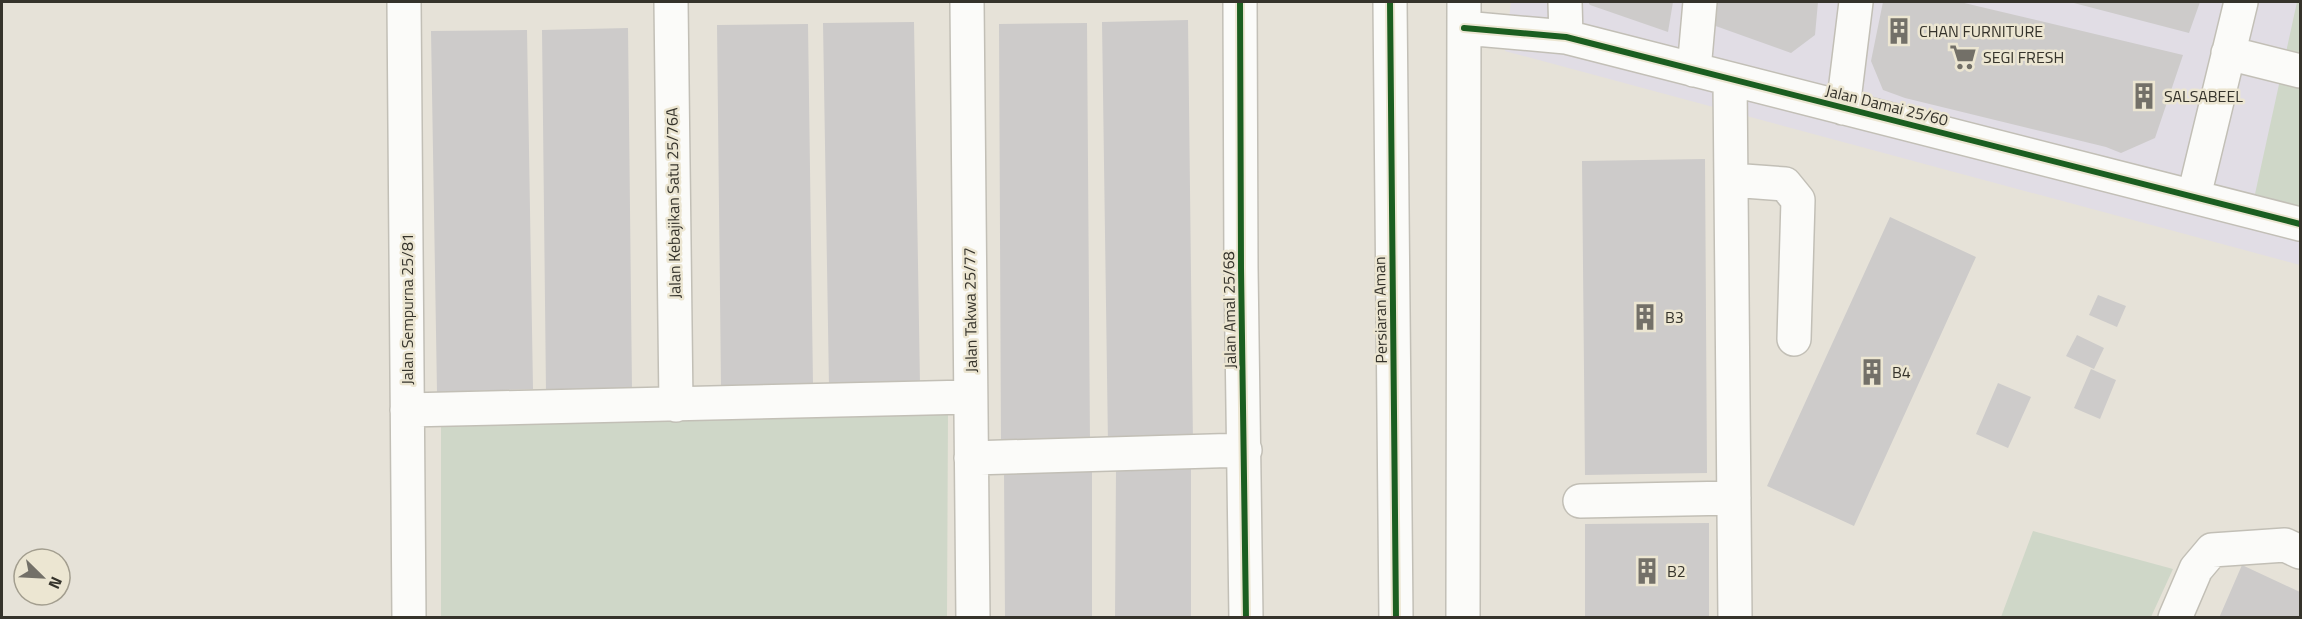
<svg xmlns="http://www.w3.org/2000/svg" width="2302" height="619" font-family="'Titillium Web',sans-serif">
<rect width="100%" height="100%" fill="#e6e2d8"/>
<!-- commercial -->
<path fill="#e1dde5" d="M1511 2H2300V265L1505 51Z"/>
<!-- green -->
<path fill="#cfd7c8" d="M2297 2H2300V206L2255 194Z
M948 414 947 617H441V425Z
M2033 531 2173 569 2151 617H2001Z"/>
<!-- building -->
<path fill="#cdcbca" d="M1588 2H1673L1668 32 1590 5Z
M1714 2H1818L1815 35 1791 53 1710 24Z
M1883 2H1960L2183 55 2155 138 2121 153 2106 147 1905 98 1883 90 1871 61Z
M2070 2H2200L2189 33Z
M1188 20 1193 444 1108 445 1102 22Z
M914 22 920 385 829 387 823 23Z
M1087 23 1090 445 1001 446 999 24Z
M808 24 813 385 721 386 717 25Z
M628 28 632 390 546 392 542 30Z
M527 30 533 389 437 392 431 31Z
M1705 159 1707 473 1585 475 1582 161Z
M1890 217 1976 257 1854 526 1767 486Z
M2098 295 2126 306 2117 327 2089 315Z
M2077 335 2104 348 2094 369 2066 356Z
M2091 369 2116 380 2100 419 2074 408Z
M1998 383 2031 397 2008 448 1976 434Z
M1116 469H1191V618H1115Z
M1092 470V618H1005L1004 471Z
M1709 523V618H1585V524Z
M2242 565 2300 592V618H2219Z"/>
<g fill="none" stroke-linecap="round" stroke-linejoin="round">
<defs>
<path id="minor" d="M404 2 409 618
M671 2 676 405
M967 2 973 618
M1240 2 1241 268 1246 618
M1390 2 1396 618
M1565 2 1566 37
M1464 28 1566 37 2300 224
M2228 53 2300 71
M1694 70 1700 2
M1730 80 1735 618
M1843 108 1856 2
M1731 180 1785 184 1798 200 1794 339
M2194 196 2241 2
M407 410 970 397
M971 458 1245 450
M1580 501 1734 498
M1463 618 1464 2
M2175 618 2196 569 2212 550 2285 545 2300 552"/>
</defs>
<!-- minor casing -->
<use href="#minor" stroke="#c2bfb6" stroke-width="36"/>
<!-- minor -->
<use href="#minor" stroke="#fbfbf9" stroke-width="33"/>
<defs>
<path id="cycleway" d="M1240 2 1241 268 1246 618
M1390 2 1396 618
M1464 28 1566 37 2300 224"/>
</defs>
<!-- cycleway casing -->
<use href="#cycleway" stroke="#ece6d2" stroke-width="10"/>
<!-- cycleway -->
<use href="#cycleway" stroke="#1b5e20" stroke-width="6"/>
</g>
<!-- icons -->
<defs>
<symbol id="building-bare" viewBox="-9 -9 18 18"><path d="M-4-6H4V6H1V3H-1V6H-4ZM-2.5-4.3h1.7v1.8h-1.7ZM.8-4.3h1.7v1.8H.8ZM-2.5-1h1.7V.8h-1.7ZM.8-1h1.7V.8H.8Z" fill="#737068" stroke="#ece6d2" stroke-width="2.5" paint-order="stroke"/></symbol>
<symbol id="supermarket-bare" viewBox="-9 -9 18 18"><path d="M-6-5.5h2.5l.6 2H6L4.5 2H-2.5L-4.4-4H-6ZM-1.5 3.2a1.3 1.3 0 1 0 .1 0ZM3 3.2a1.3 1.3 0 1 0 .1 0Z" fill="#737068" stroke="#ece6d2" stroke-width="2.5" paint-order="stroke"/></symbol>
</defs>
<g fill-rule="evenodd">
<use href="#building-bare" x="1880" y="12" width="38" height="38"/>
<use href="#supermarket-bare" x="1944" y="38" width="38" height="38"/>
<use href="#building-bare" x="2125" y="77" width="38" height="38"/>
<use href="#building-bare" x="1626" y="298" width="38" height="38"/>
<use href="#building-bare" x="1853" y="353" width="38" height="38"/>
<use href="#building-bare" x="1628" y="552" width="38" height="38"/>
</g>
<g text-anchor="middle" dominant-baseline="central" stroke-width="5" stroke-linejoin="round" paint-order="stroke">
<!-- poi labels -->
<g font-size="16" fill="#35332b" stroke="#ece6d2" text-anchor="start">
<text x="1919" y="31">CHAN FURNITURE</text>
<text x="1983" y="57">SEGI FRESH</text>
<text x="2164" y="96">SALSABEEL</text>
<text x="1665" y="317">B3</text>
<text x="1892" y="372">B4</text>
<text x="1667" y="571">B2</text>
</g>
<!-- street labels -->
<g font-size="16" fill="#35332b" stroke="#ece6d2">
<text transform="translate(1887 105) rotate(14)">Jalan Damai 25/60</text>
<text transform="translate(673 203) rotate(-91)">Jalan Kebajikan Satu 25/76A</text>
<text transform="translate(407 309) rotate(-90)">Jalan Sempurna 25/81</text>
<text transform="translate(970 310) rotate(-91)">Jalan Takwa 25/77</text>
<text transform="translate(1229 310) rotate(-91)">Jalan Amal 25/68</text>
<text transform="translate(1380 310) rotate(-91)">Persiaran Aman</text>
</g>
</g>
<!-- border -->
<rect width="2302" height="619" fill="none" stroke="#35332b" stroke-width="6"/>
<!-- north arrow -->
<g transform="translate(42 577) rotate(114)"><circle r="28" fill="#ece6d2" stroke="#a39e8f" stroke-width="1.5"/>
<path d="M0-4.5L10 22L0 15L-10 22Z" fill="#737068"/>
<text y="-9" font-size="16" font-weight="bold" text-anchor="middle" fill="#35332b">N</text>
</g>
</svg>
